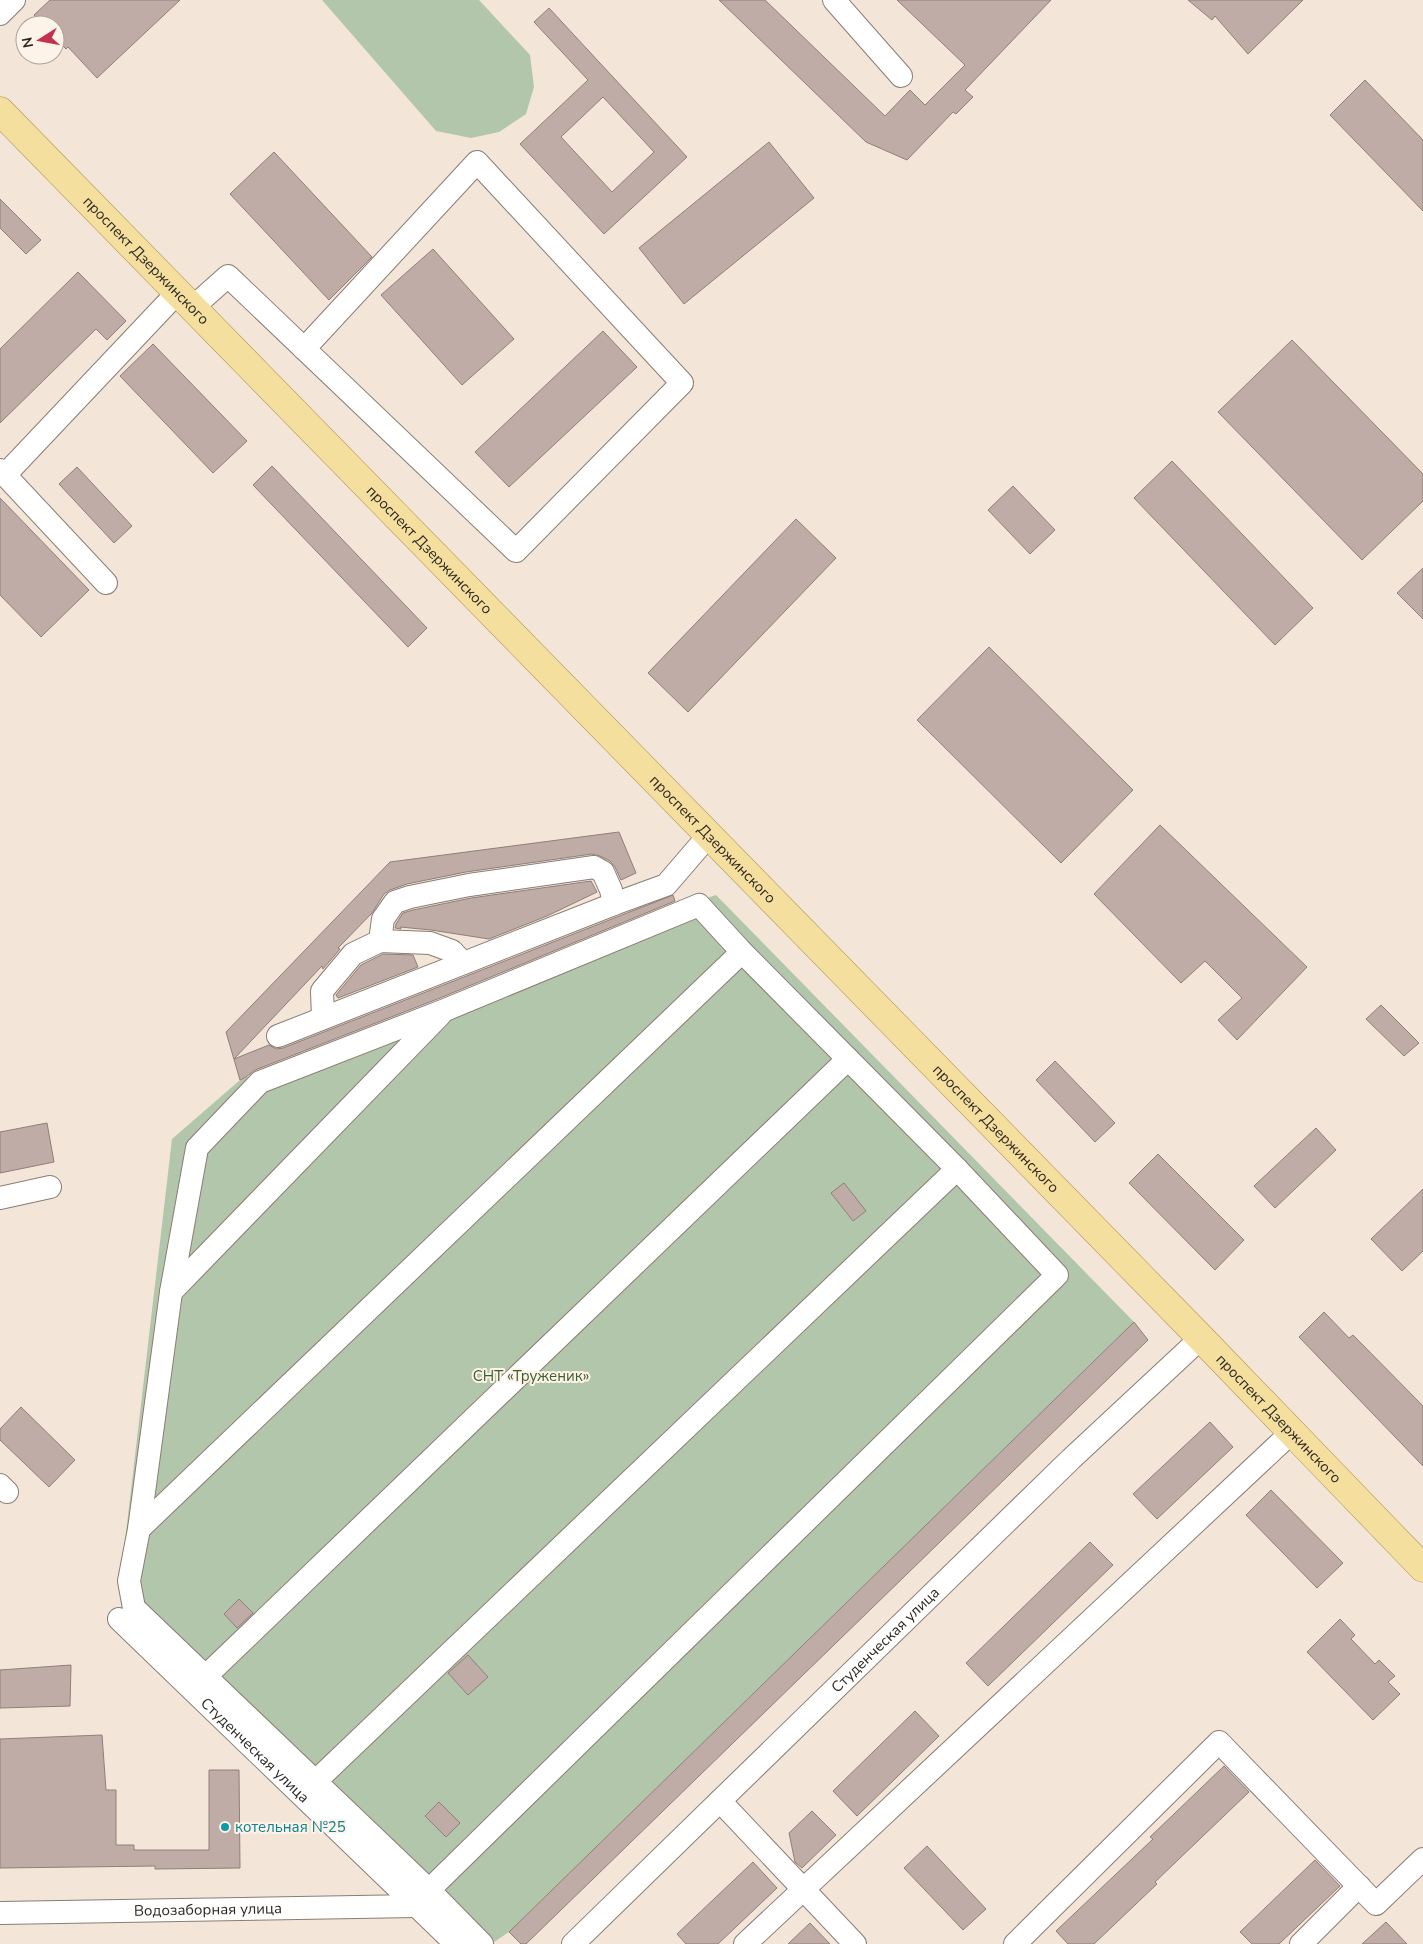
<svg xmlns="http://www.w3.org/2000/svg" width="1423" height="1944" font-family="'Nunito Sans',sans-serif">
<rect width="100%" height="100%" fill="#f3e5d8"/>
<!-- green -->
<path fill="#b2c6ab" d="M322 0H479L530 55 534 87 526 114 499 132 471 138 436 131Z
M716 895 1134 1322 509 1932 491 1944 120 1584 172 1139 240 1080 678 908Z"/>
<!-- building -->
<path fill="#bfaca6" stroke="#907e79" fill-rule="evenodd" d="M50 0H180L97 78 68 47 66 49 55 38V25H43L34 15Z
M719 0H765L885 116 910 90 925 105 965 65 897 0H1051L965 90 973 97 956 114 953 112 907 160 866 142Z
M1188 0H1303L1248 54 1215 16 1212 20Z
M549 8 687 157 604 234 520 144 588 80 534 22ZM603 97 654 152 612 192 561 137Z
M1365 80 1423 140V211L1330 115Z
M769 142 814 198 684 304 639 248Z
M274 152 372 257 329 300 230 194Z
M0 199 41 240 26 254 0 228Z
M433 249 514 339 462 385 381 295Z
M78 272 126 321 107 340 96 329 0 423V349Z
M603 331 637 367 509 487 475 452Z
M1292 340 1423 474V501L1362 560 1218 412Z
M153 344 247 441 213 473 120 376Z
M1172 461 1313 608 1275 645 1134 498Z
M272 466 427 628 408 647 253 485Z
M77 467 132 526 114 543 59 484Z
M1013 486 1055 530 1030 554 988 510Z
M0 498 89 590 41 637 0 595Z
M796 519 836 558 688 712 648 673Z
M1423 568V619L1397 593Z
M989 647 1133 790 1061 863 917 720Z
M1160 825 1307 967 1237 1040 1218 1020 1242 998 1205 961 1181 983 1094 894Z
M619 832 636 873 621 880 615 867 610 861 600 856 592 854 466 872 407 884 390 890 384 894 372 913 338 948 340 949 323 969 322 966 234 1059 269 1045 276 1049 283 1048 673 895 675 901 440 998 255 1070 246 1077 240 1080 226 1032 390 862Z
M591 881 597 892 547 916 489 939 431 930 400 927 401 929 395 928 396 924 403 913 413 910 471 898Z
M383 954 413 955 418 967 338 998 336 995 361 965Z
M1381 1005 1419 1043 1404 1056 1366 1019Z
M1055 1061 1115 1123 1095 1142 1036 1080Z
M47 1123 54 1162 0 1173V1132Z
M1316 1128 1336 1150 1275 1208 1254 1186Z
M1158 1154 1244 1240 1215 1270 1129 1183Z
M844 1183 866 1211 853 1221 831 1193Z
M1423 1189V1251L1402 1271 1371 1239Z
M1324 1312 1349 1338 1353 1335 1423 1406V1466L1299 1337Z
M1134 1322 1148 1340 526 1944H521L509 1932Z
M21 1407 75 1460 49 1487 0 1440V1429Z
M1210 1422 1233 1447 1157 1519 1133 1494Z
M1271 1490 1343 1563 1317 1588 1246 1515Z
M1090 1542 1113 1565 988 1686 966 1663Z
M239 1599 253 1613 237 1628 224 1614Z
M1340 1619 1355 1635 1351 1639 1375 1664 1379 1660 1395 1676 1388 1682 1400 1694 1373 1720 1307 1652Z
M468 1655 488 1677 468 1695 448 1673Z
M71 1665 70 1706 0 1708V1670Z
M915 1711 939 1736 857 1816 833 1791Z
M102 1735 106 1790H116V1845H134V1850H209V1770H239L240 1868 155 1869V1866L0 1868V1739Z
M1224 1766 1249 1792 1155 1882 1157 1884 1094 1944H1068L1056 1931 1153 1839 1150 1837Z
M439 1802 460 1823 446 1837 425 1816Z
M812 1811 836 1835 802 1868 795 1862 789 1833Z
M927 1846 986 1909 963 1930 904 1868Z
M1315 1860 1340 1886 1279 1944H1252L1240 1932Z
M753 1862 777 1888 718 1944H686L677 1934Z
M1386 1922 1407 1944H1362Z
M810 1923 830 1944H788Z"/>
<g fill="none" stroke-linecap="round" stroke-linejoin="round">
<defs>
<g id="minor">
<path d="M834 0 901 76"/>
<path d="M0 14 14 0"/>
<path d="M192 308 228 276 516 551 682 383 477 162 304 349"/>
<path d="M0 470 5 475 177 293"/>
<path d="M5 475 106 583"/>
<path d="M380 941 383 919 395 902 410 897 469 885 594 867 603 872 611 890 614 904"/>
<path d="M323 1018 322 991 353 954 380 941 430 943 452 951 463 963"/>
<path d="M278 1036 614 904 666 885 709 835"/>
<path d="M0 1198 50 1187"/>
<path d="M171 1292 440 1015"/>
<path d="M0 1485 7 1492"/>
<path d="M139 1529 742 952"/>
<path id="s1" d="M119 1619 456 1944"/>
<path d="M206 1676 848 1059"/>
<path d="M316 1781 957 1169"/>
<path d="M720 1801 855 1944"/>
<path d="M429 1890 1057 1275 957 1169 742 952 699 905 445 1010 260 1082 197 1148 171 1292 139 1529 129 1581 134 1608 429 1890 482 1944"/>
<path id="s2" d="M0 1913 415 1906"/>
<path id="s3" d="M573 1944 1071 1459 1201 1338"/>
<path d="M745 1944 1291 1433"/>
<path d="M1015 1944 1219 1742 1376 1904 1423 1859"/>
<path d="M1301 1944 1359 1886"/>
</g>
<g id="major">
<path id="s4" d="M0 111 1201 1338 1423 1568"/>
</g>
</defs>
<!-- minor casing -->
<use href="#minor" stroke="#8a7d72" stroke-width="24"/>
<!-- major casing -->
<use href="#major" stroke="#ab914a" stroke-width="29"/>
<!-- minor -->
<use href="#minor" stroke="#fff" stroke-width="22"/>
<!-- major -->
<use href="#major" stroke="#f5df9e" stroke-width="28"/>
</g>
<!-- markers -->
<circle fill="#0f9aa8" stroke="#fef3e8" stroke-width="2" cx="225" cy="1827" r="5"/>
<g text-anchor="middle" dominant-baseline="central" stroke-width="4" stroke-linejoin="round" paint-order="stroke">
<!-- street labels -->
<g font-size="15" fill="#2e2824" stroke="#fef3e8">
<text stroke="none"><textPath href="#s4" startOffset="209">проспект Дзержинского</textPath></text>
<text stroke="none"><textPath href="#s4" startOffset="614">проспект Дзержинского</textPath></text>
<text stroke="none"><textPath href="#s4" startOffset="1019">проспект Дзержинского</textPath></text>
<text stroke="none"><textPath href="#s4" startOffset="1424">проспект Дзержинского</textPath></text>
<text stroke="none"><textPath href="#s4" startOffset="1829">проспект Дзержинского</textPath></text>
<text stroke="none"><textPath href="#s3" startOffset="436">Студенческая улица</textPath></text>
<text stroke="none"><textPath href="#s1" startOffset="189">Студенческая улица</textPath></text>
<text stroke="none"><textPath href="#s2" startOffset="208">Водозаборная улица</textPath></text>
</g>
<!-- park labels -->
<g font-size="15" fill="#3d602f" stroke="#fef3e8">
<text x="531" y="1376">СНТ «Труженик»</text>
</g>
<!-- culture labels -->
<g font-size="15" fill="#0d838f" stroke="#fef3e8" text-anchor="start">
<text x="235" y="1827">котельная №25</text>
</g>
</g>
<!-- north arrow -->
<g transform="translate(40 40) rotate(259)"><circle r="24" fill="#fef3e8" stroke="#aba29a"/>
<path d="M0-4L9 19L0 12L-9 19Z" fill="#c2324f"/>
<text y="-8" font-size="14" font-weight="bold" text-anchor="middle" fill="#2e2824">N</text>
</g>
</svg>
